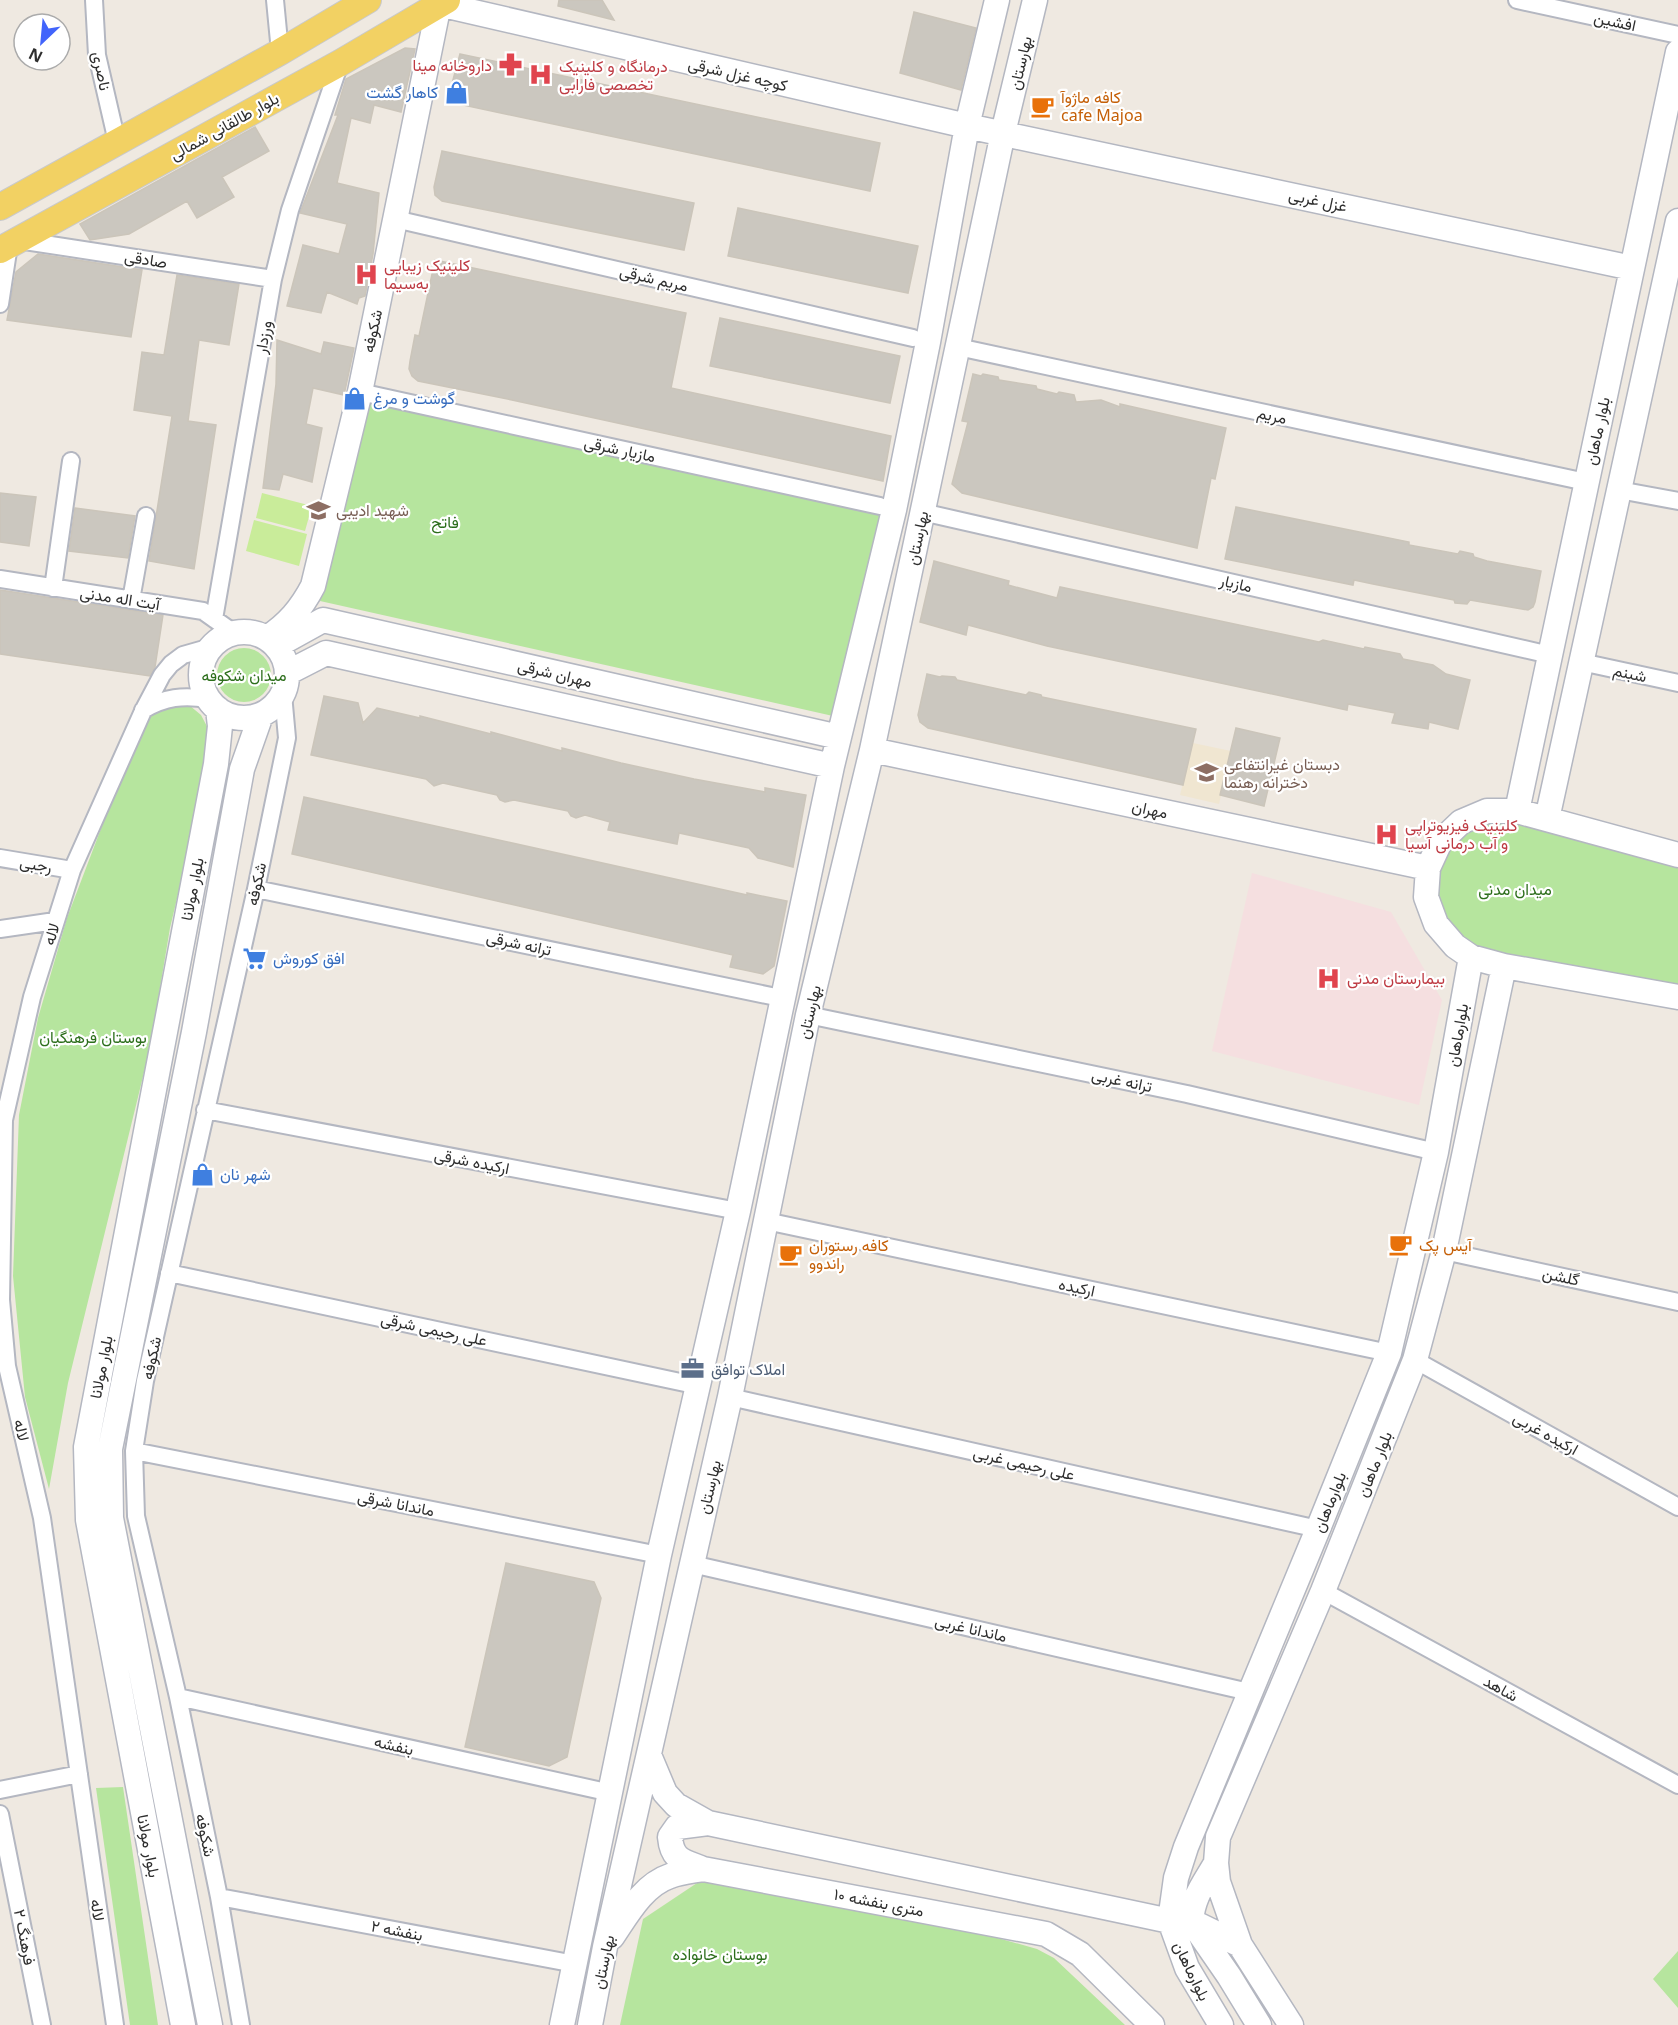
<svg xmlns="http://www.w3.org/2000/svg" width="1678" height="2025" font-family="'Noto Sans',Vazirmatn,sans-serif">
<rect width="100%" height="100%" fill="#efe9e1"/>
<!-- education -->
<path fill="#f0e6d1" d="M1193 743 1231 751 1219 804 1180 795Z"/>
<!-- medical -->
<path fill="#f5dfe0" d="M1252 873 1391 912 1442 1000 1419 1105 1212 1051Z"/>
<!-- green -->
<path fill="#b6e59e" d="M363 396 884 514 833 716 320 601Z
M217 675a27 27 0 1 1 54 0a27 27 0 1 1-54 0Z
M171 701 189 705 201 715 211 734 189 848 170 928 150 1048 68 1383 49 1489 25 1397 13 1276 19 1115 38 1018 67 918 113 797 143 723 156 710Z
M1509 819 1678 866V986L1488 952C1479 948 1467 944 1460 937 1436 914 1432 880 1448 853 1453 844 1460 833 1469 829 1482 822 1496 821 1509 819Z
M123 1787 158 2025H130L96 1788Z
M703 1879 987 1935 1037 1949 1054 1958 1125 2025H620L643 1919Z
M1678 1951V2008L1653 1979Z"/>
<!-- pitch -->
<path fill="#c9ec9a" d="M262 493 312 506 305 531 256 518Z
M254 520 307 534 299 566 246 551Z"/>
<!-- building -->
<path fill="#cbc7bf" stroke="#cbc5ba" stroke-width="1.5" d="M559 0H602L614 20 558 6Z
M914 12 976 28 961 90 900 73Z
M405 48 415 49 401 112 374 105 370 123 351 118 337 183 379 193 373 254 365 296 359 298 357 304 327 292 321 313 287 306 303 245 339 254 347 224 300 213 338 115H335L346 79Z
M460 54 880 143 870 191 449 102 450 91Z
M255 127 269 151 222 177 234 197 197 218 187 201 129 234 90 240 80 224Z
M442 151 694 203 684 250 442 201 435 195 434 187Z
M738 208 918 246 908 293 728 256Z
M38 254 142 270 131 337 7 320 16 272Z
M435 260 686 313 671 388 891 436 883 481 512 400 418 381 412 376 409 369 410 361 415 335 419 336Z
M177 275 239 284 229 345 199 340 188 421 216 425 194 569 149 561 172 416 134 410 142 352 164 355Z
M720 318 900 356 890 403 710 366Z
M277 340 321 354 324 342 354 348 344 395 313 388 306 424 322 428 312 482 283 474 279 490 263 488 276 384Z
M973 374 981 376 983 374 998 377 999 380 1036 386 1037 389 1057 394 1059 392 1074 395 1076 402 1101 400 1120 407V404L1226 428 1215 479 1211 478 1197 548 962 493 952 484 968 422 962 421Z
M0 493 36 497 29 546 0 542Z
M1236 507 1409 542V545L1458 554 1460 551 1473 554 1474 557 1487 561 1541 571 1535 602 1533 607 1528 610 1470 600 1467 604 1455 603 1454 600 1373 584 1354 580 1353 585 1225 559Z
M75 508 135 516 128 558 69 551Z
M934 561 1009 581 1008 585 1057 598 1060 587 1319 642 1323 640 1364 649 1365 647 1400 654 1403 659 1433 665 1446 674 1470 680 1458 729 1429 722 1428 729 1392 723 1395 713 1348 704 1347 710 1047 646 968 625 966 635 920 622Z
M0 590 163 615 155 667 150 676 0 654Z
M927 674 940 677 942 676 955 677 957 680 1026 695 1029 692 1041 695 1042 697 1196 729 1183 785 928 728 920 722 918 715Z
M324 696 358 703 363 723 377 708 420 718V716L491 734V732L562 751V748L621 763 694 779 765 792V788L806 795 793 867 758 858 749 848 679 833 677 844 608 830 610 822 585 815 576 818 571 816 568 811 514 800 505 802 500 800 497 795 443 783 434 786 426 779 311 755Z
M1236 728 1280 738 1264 806 1220 795Z
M304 797 747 895V893L787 901 774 966 763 974 730 967 733 955 292 854Z
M506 1563 594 1582 601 1598 567 1757 549 1766 465 1747Z"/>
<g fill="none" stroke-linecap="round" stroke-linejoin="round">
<defs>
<path id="street" d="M94 0 97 55 117 142
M275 0 280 52
M1517 0 1678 35
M395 219 913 338
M18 240 273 279
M0 304 9 245
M958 347 1586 482
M360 392 880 506
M1619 490 1678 501
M922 512 1550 655
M0 579 203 611 234 633
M53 588 71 461
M131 600 146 516
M214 619 273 279 290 210 340 63
M1581 662 1678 683
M143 710C165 697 183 695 208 699
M0 858 72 870
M256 889 781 998
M0 929 55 921
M808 1015 1187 1094 1436 1152
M205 1110 738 1211
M766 1221 1389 1353
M1444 1251 1678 1302
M169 1273 699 1386
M1415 1360 1678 1507
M730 1397 1318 1529
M134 1451 659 1555
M692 1564 1249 1692
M1323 1591 1678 1785
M178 1697 611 1793
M0 1790 79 1774
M0 1814 42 2025
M219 1897 575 1964
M115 2025 42 1518 7 1366 1 1300 4 1120 32 997 72 870 143 711 162 675 171 664 183 655 211 647
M241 2025 219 1897 178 1697 136 1516 134 1451 145 1381 256 889 287 738 283 694"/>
<path id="secondary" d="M201 675a43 43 0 1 1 86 0a43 43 0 1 1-86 0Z
M267 638C288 624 301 609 313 586L360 392 439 4 967 126 1632 268
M276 646 323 620 839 737
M287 673 326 653 832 766
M872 750 1428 868
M1517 811 1678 52
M1547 819 1678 221
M1678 855 1517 811H1487L1461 822 1440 842 1428 868 1426 897 1436 924 1455 946 1471 957 1504 966 1678 997
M649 1755 665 1793 676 1805 708 1823 1170 1921H1191L1240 1945
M1216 1863C1204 1884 1193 1896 1191 1921L1229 1976 1259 2025
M703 1869C684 1861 672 1861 670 1837L677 1827 708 1823
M612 1937C627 1915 643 1885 670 1876 680 1872 692 1871 703 1869L1046 1934 1080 1954 1152 2025
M183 2025 88 1520 86 1447 216 764 220 726 218 709
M210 2025 111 1518 110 1449 194 1032 242 769 261 715
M562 2025 659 1555 738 1211 832 766 894 510 928 342 967 126 997 0
M590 2025 605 1947 730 1397 808 1015 872 750 1003 133 1035 0
M1221 2025 1187 1968 1170 1921 1176 1878 1186 1847 1318 1529 1389 1353 1436 1152 1471 957
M1291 2025 1240 1945 1218 1882 1216 1863 1218 1837 1323 1591 1415 1360 1444 1251 1504 966"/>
<path id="primary" d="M0 207 280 52 368 0
M0 250 340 63 447 0"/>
</defs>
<!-- street casing -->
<use href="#street" stroke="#b4b7c1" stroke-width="20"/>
<!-- secondary casing -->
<use href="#secondary" stroke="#b4b7c1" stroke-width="27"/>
<!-- primary casing -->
<use href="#primary" stroke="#c9c9c9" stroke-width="28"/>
<!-- street -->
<use href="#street" stroke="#fff" stroke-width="16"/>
<!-- secondary -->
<use href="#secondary" stroke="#fff" stroke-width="24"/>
<!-- primary -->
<use href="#primary" stroke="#f2d163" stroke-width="26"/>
</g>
<!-- icons -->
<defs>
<symbol id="pharmacy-bare" viewBox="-9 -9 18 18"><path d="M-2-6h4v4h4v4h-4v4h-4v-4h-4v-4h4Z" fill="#e0444e" stroke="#fff" stroke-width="2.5" paint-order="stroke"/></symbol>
<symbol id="hospital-bare" viewBox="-9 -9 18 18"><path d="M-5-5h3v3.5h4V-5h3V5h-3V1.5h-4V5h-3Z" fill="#e0444e" stroke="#fff" stroke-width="2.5" paint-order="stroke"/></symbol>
<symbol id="shop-bare" viewBox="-9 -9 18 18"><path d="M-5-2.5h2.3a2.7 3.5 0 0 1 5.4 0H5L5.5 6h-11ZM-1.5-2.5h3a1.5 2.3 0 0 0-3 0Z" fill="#3f7fe0" stroke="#fff" stroke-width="2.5" paint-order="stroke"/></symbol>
<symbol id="cafe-bare" viewBox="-9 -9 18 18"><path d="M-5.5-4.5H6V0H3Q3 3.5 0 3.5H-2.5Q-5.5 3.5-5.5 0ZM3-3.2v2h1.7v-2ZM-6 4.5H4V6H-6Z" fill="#e8710a" stroke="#fff" stroke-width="2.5" paint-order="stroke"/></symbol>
<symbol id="school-bare" viewBox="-9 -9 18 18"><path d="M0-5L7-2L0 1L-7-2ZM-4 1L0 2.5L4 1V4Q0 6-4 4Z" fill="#8d6e63" stroke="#fff" stroke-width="2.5" paint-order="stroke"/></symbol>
<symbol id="supermarket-bare" viewBox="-9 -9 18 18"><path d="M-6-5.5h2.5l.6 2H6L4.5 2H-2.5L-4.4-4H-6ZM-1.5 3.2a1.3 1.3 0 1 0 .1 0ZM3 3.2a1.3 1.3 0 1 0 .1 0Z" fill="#3f7fe0" stroke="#fff" stroke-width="2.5" paint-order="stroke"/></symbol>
<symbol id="office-bare" viewBox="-9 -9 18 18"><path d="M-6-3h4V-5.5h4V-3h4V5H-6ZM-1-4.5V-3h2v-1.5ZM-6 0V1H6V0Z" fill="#5c6f8a" stroke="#fff" stroke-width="2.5" paint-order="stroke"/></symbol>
</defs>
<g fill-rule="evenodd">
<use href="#pharmacy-bare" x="494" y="48" width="33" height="33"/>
<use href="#hospital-bare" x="524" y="58" width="33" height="33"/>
<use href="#shop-bare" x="440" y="76" width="33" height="33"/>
<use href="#cafe-bare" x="1026" y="90" width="33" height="33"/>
<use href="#hospital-bare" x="350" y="258" width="33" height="33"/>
<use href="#shop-bare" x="338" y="382" width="33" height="33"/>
<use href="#school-bare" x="302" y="494" width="33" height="33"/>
<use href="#school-bare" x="1190" y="756" width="33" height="33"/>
<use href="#hospital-bare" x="1370" y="818" width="33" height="33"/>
<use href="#supermarket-bare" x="238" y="942" width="33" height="33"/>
<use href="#hospital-bare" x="1312" y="962" width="33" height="33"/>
<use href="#shop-bare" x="186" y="1158" width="33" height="33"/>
<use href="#cafe-bare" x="1384" y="1228" width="33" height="33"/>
<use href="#cafe-bare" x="774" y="1238" width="33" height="33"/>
<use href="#office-bare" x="676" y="1352" width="33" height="33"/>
</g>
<g text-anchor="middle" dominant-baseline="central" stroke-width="4.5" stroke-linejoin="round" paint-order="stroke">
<!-- street labels -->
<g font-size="16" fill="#2e2e2e" stroke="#fff">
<text transform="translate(1615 21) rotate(12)">افشین</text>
<text transform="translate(1020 63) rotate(-77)">بهارستان</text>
<text transform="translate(102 71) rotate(79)">ناصری</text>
<text transform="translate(738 74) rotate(13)">کوچه غزل شرقی</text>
<text transform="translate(224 126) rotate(-29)">بلوار طالقانی شمالی</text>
<text transform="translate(1318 200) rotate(12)">غزل غربی</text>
<text transform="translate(146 259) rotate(9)">صادقی</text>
<text transform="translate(654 278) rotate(13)">مریم شرقی</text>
<text transform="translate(372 331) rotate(-78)">شکوفه</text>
<text transform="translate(263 337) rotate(-80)">ورزدار</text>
<text transform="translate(1272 415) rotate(12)">مریم</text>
<text transform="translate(1597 431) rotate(-78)">بلوار ماهان</text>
<text transform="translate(620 449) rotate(12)">مازیار شرقی</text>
<text transform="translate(917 538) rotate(-78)">بهارستان</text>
<text transform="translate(1236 583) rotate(13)">مازیار</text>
<text transform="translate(120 598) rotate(9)">آیت اله مدنی</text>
<text transform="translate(555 673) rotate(13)">مهران شرقی</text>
<text transform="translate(1630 673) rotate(12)">شبنم</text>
<text transform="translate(1150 809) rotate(12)">مهران</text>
<text transform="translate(36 864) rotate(10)">رجبی</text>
<text transform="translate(256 884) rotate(-78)">شکوفه</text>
<text transform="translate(192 889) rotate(-79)">بلوار مولانا</text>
<text transform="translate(51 934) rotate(-73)">لاله</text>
<text transform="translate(519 943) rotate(12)">ترانه شرقی</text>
<text transform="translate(809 1012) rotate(-77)">بهارستان</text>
<text transform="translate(1457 1035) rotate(-80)">بلوارماهان</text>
<text transform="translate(1122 1080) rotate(12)">ترانه غربی</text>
<text transform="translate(472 1161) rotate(11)">ارکیده شرقی</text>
<text transform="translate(1561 1276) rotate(12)">گلشن</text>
<text transform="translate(1077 1287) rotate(12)">ارکیده</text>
<text transform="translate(434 1329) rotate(12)">علی رحیمی شرقی</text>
<text transform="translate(151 1358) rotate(-78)">شکوفه</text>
<text transform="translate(101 1367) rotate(-79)">بلوار مولانا</text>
<text transform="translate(22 1430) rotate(77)">لاله</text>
<text transform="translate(1546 1433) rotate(29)">ارکیده غربی</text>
<text transform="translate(1024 1463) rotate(13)">علی رحیمی غربی</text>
<text transform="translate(1374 1464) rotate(-68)">بلوار ماهان</text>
<text transform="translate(709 1487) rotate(-77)">بهارستان</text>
<text transform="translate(1329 1502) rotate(-68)">بلوارماهان</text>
<text transform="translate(396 1503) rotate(11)">ماندانا شرقی</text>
<text transform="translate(971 1628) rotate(13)">ماندانا غربی</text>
<text transform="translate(1501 1688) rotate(29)">شاهد</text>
<text transform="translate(394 1745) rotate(13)">بنفشه</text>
<text transform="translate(206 1835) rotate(78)">شکوفه</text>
<text transform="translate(149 1846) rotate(79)">بلوار مولانا</text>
<text transform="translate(879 1902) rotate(11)">۱۰ متری بنفشه</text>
<text transform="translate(98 1910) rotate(82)">لاله</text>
<text transform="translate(397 1930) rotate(11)">بنفشه ۲</text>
<text transform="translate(25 1937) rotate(79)">فرهنگ ۲</text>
<text transform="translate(603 1962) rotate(-78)">بهارستان</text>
<text transform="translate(1192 1971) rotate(64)">بلوارماهان</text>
</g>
<!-- health labels -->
<g font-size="16" fill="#be3a42" stroke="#fff" text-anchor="start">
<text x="492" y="65" text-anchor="end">داروخانه مینا</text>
<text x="559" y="66">درمانگاه و کلینیک<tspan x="559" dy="18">تخصصی فارابی</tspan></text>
<text x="384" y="265">کلینیک زیبایی<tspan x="384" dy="18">به‌سیما</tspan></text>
<text x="1405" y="825">کلینیک فیزیوتراپی<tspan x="1405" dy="18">و آب درمانی آسیا</tspan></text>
<text x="1347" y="978">بیمارستان مدنی</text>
</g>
<!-- shop labels -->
<g font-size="16" fill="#366cbe" stroke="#fff" text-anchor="start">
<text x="438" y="92" text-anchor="end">کاهار گشت</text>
<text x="373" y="398">گوشت و مرغ</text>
<text x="273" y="958">افق کوروش</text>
<text x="220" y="1174">شهر نان</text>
</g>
<!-- food labels -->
<g font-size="16" fill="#c56008" stroke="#fff" text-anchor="start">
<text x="1061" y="97">کافه ماژوآ<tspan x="1061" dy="18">cafe Majoa</tspan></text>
<text x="809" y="1245">کافه رستوران<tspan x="809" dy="18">راندوو</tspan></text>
<text x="1419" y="1245">آیس پک</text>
</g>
<!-- education labels -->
<g font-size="16" fill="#785e54" stroke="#fff" text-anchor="start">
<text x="336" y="510">شهید ادیبی</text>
<text x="1224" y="764">دبستان غیرانتفاعی<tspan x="1224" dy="18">دخترانه رهنما</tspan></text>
</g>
<!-- park labels -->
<g font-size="16" fill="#2c6e1b" stroke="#fff">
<text x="445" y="522">فاتح</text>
<text x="244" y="675">میدان شکوفه</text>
<text x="1515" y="889">میدان مدنی</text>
<text x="93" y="1037">بوستان فرهنگیان</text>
<text x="720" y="1954">بوستان خانواده</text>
</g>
<!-- service labels -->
<g font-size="16" fill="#4e5e75" stroke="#fff" text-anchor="start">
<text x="711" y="1369">املاک توافق</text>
</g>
</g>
<!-- north arrow -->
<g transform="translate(42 42) rotate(206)"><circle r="28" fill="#ffffff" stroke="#ababab" stroke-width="1.5"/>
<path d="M0-4.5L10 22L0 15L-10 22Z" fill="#4264fb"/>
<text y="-9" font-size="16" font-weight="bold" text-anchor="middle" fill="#2e2e2e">N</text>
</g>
</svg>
